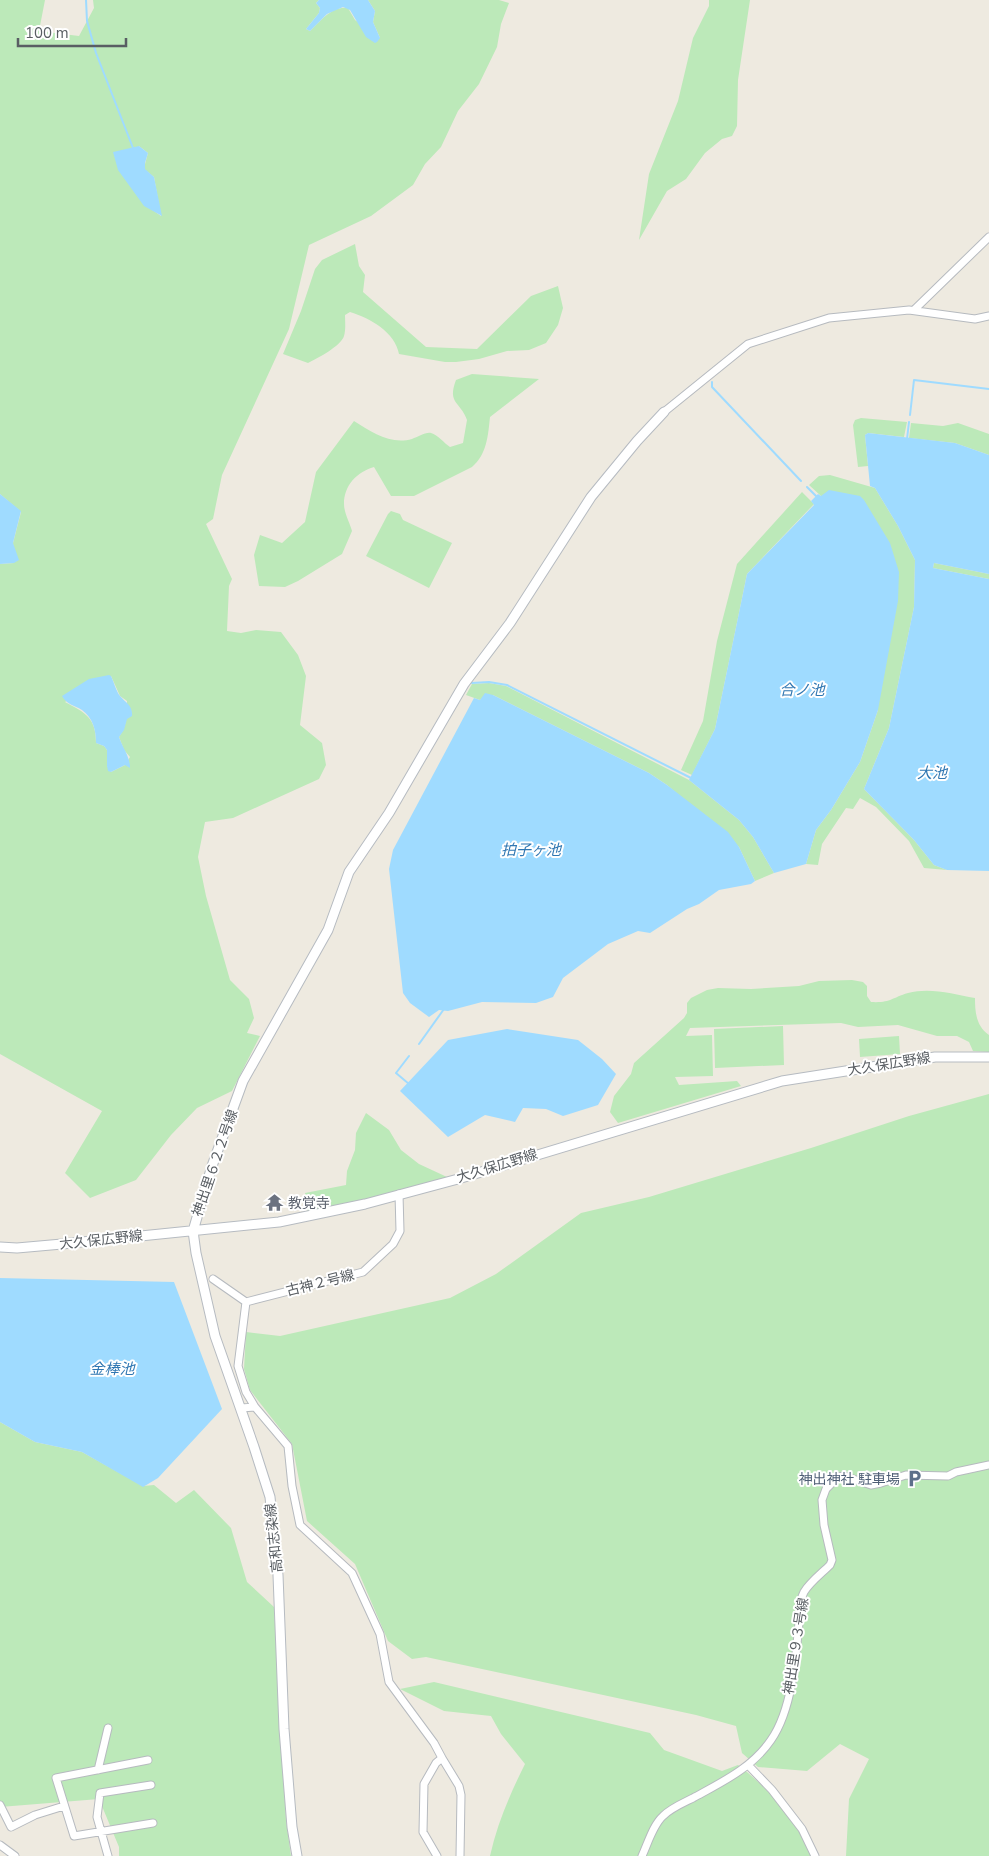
<svg xmlns="http://www.w3.org/2000/svg" width="989" height="1856" font-family="'Nunito Sans','Noto Sans JP',sans-serif">
<rect width="100%" height="100%" fill="#eeeae0"/>
<!-- green -->
<path fill="#bce9b9" fill-rule="evenodd" d="M0 0H45L39 31 79 36 94 8 93 0H319L316 3 320 8 319 13 306 29 310 31C320 21 333 5 348 8L355 20 380 38 373 22 375 11 368 0H499L509 3 501 24 497 47 479 84 458 111 441 147 425 164 413 185 371 216 309 245 289 329 222 475 213 519 206 524 232 579 229 586 227 631 241 633 256 630 281 632 298 655 306 676 300 725 322 743 326 765 319 779 233 818 205 822 198 857 206 896 230 980 249 999 254 1018 247 1033 260 1036 232 1091 197 1108 171 1135 136 1180 90 1198 65 1173 102 1111 0 1054V564L14 563 13 543 21 512 0 494ZM139 146 148 153 145 164V170L154 177 161 216 154 211ZM111 676 120 696 127 701C127 715 127 725 119 737L124 750 130 757 125 765 111 772 107 766V750L104 746 96 743C96 718 86 713 65 702Z
M709 0H750L738 80 737 126 732 136 722 139 705 153 686 179 667 191 639 240 649 174 678 101 693 38 709 6Z
M355 244 359 266 365 275 363 292 426 347 477 349 531 296 558 286 563 308 558 325 546 343 529 350 507 351 479 359 456 362H445L399 354C395 332 370 318 350 312L345 315C345 321 346 329 344 336 341 346 318 358 308 363L283 354 301 311 315 269 322 260Z
M472 374 539 379 490 417C488 436 487 454 472 467L414 496H391L374 467C357 472 344 485 344 504 344 513 350 523 352 531L342 554 298 581 285 587 259 586 254 555 260 535 282 543 305 522 316 472 354 421C372 432 390 445 412 439 418 437 425 432 431 433 438 435 444 443 450 447L463 443 467 420C460 401 447 404 456 380Z
M861 418 907 422 904 437 868 433 865 435 868 466 858 467 853 425 855 420Z
M911 423 943 426 958 423 989 434V455L955 443 909 438Z
M830 475 875 488 898 526 915 560 914 607 889 728 864 789 914 840 934 865 947 870 924 868 909 841 876 807 860 798 853 809 846 808 822 844 818 865 806 864 816 830 831 810 860 762 878 710 821 496 809 485 819 476Z
M802 492 814 504 747 574 715 729 692 775 681 770 703 721 717 641 737 564Z
M391 511 400 514 403 520 452 543 429 588 366 556 388 514Z
M934 563 989 574V579L933 568Z
M489 683 506 686 689 780 739 820 753 837 774 873 755 881 739 847 667 785 649 773 493 695 480 700 466 695 472 684Z
M852 980 863 982 867 986V996L871 1002C891 1003 891 998 908 993 930 987 953 994 975 998 975 1012 976 1026 989 1035V1052L973 1051 969 1042 957 1036H937L898 1025 858 1027 841 1023 690 1028 686 1036 712 1035 713 1076 675 1077 679 1085 737 1081 741 1086 618 1123 610 1112 614 1096 631 1074 634 1063 684 1018 687 1013V1003L691 998 707 990 718 988 751 989 799 986 819 981Z
M783 1026 784 1065 715 1068 714 1029Z
M899 1036 900 1054 860 1057 859 1039Z
M989 1094V1856H846L849 1799 869 1759 840 1744 807 1771 758 1767 742 1753 736 1726 696 1715 426 1657 412 1659 388 1641 355 1564 307 1521 292 1444 250 1390 244 1369 246 1332 280 1336 450 1298 496 1274 581 1213 649 1197 811 1148 909 1116Z
M366 1113 389 1130 401 1150 419 1164 447 1177 383 1195 308 1212 305 1193 346 1185 347 1171 355 1150 356 1133Z
M0 1422 35 1442 82 1452 143 1486 154 1485 176 1503 194 1490 231 1528 247 1582 274 1607 286 1820 291 1856H119V1847L99 1799 0 1807Z
M434 1682 650 1733 664 1750 722 1771 738 1765C770 1789 795 1820 813 1856H490C497 1824 510 1794 525 1764L501 1734 491 1716 444 1711 400 1689Z"/>
<!-- water -->
<path fill="#9fdbff" d="M319 0H368L375 11 373 22 380 38 377 42 375 43 366 37 350 10 343 7 327 14 310 31 306 29 319 13 320 8 316 3Z
M139 146 148 153 145 163V169L154 177 162 216 144 206 118 170 113 152Z
M868 433 955 443 989 455V574L934 563 933 568 989 579V871L947 870 934 865 914 840 864 789 889 728 914 607 915 560 898 526 875 488 870 486 865 435Z
M829 490 860 496 864 500 890 543 899 572 898 601 878 710 860 762 831 810 816 830 806 864 774 873 753 837 739 820 689 780 715 729 747 574 814 505 811 501 818 494 821 496Z
M0 494 21 511 13 543 19 560 14 563 0 564Z
M109 675 111 676C114 682 116 691 120 696 126 703 133 706 132 716L127 719 124 730 119 737C123 749 130 756 130 768L125 765 111 772 108 771 107 766V750L104 746 96 743C96 730 93 718 82 710 74 705 67 705 62 696L89 679Z
M485 693 493 695 649 773 667 785 728 832 739 847 755 881 751 884 719 890 699 904 687 909 650 933 638 931 608 944 563 978 553 997 536 1003 482 1002 448 1011 439 1010 429 1017 410 1003 403 993 389 869 393 850 474 698 480 700Z
M507 1029 578 1040 602 1059 616 1074 598 1105 563 1116 546 1109 523 1108 515 1122 485 1115 448 1137 400 1091 448 1040Z
M0 1278 174 1282 222 1409 158 1478 143 1487 82 1452 35 1442 0 1422Z"/>
<g fill="none" stroke-linecap="round" stroke-linejoin="round">
<!-- stream -->
<path stroke="#9fdbff" stroke-width="2" d="M86 0 87 21 96 53 133 148
M712 382V387L801 481
M910 415 914 380 989 389
M907 439 909 422
M807 487 817 497
M472 683 489 682 507 685 691 778
M419 1044 444 1009
M409 1084 396 1073 409 1056"/>
<defs>
<path id="street" d="M914 310 989 237
M664 412 748 344 829 318 909 310 975 319 989 316
M213 1279 246 1302 238 1366 246 1392 255 1407
M246 1302 363 1272 393 1244 400 1231 399 1194
M241 1408 255 1407 288 1446 292 1486 300 1525 352 1573 380 1634 389 1682 434 1743 442 1758 436 1763 424 1784 423 1832 437 1856
M442 1758 459 1786 461 1795 460 1856
M148 1760 56 1778 74 1836 153 1823
M748 1765 772 1790 802 1829 815 1856
M98 1770 108 1728
M0 1805 11 1827 35 1815 64 1806
M0 1845 15 1856
M108 1856 97 1817 100 1793 151 1785
M642 1856C648 1843 653 1825 663 1816 671 1808 683 1803 693 1798 722 1782 752 1768 771 1740 792 1710 796 1658 799 1622 800 1612 799 1601 804 1592 810 1582 822 1573 830 1565L832 1560 824 1525 822 1500 826 1489 838 1477 844 1476 871 1485 881 1483 906 1475 948 1476 956 1472 989 1465"/>
<path id="secondary" d="M0 1247 17 1248 62 1244 279 1222 365 1204 458 1179 782 1081 935 1057H989
M297 1856 292 1827 284 1729 278 1575 270 1497 254 1447 215 1336 196 1253 193 1231 212 1166 243 1081 328 930 349 872 389 813 464 684 510 623 591 497 637 441 664 412"/>
</defs>
<!-- street casing -->
<use href="#street" stroke="#b6babf" stroke-width="9"/>
<!-- secondary casing -->
<use href="#secondary" stroke="#b6bbc1" stroke-width="11"/>
<!-- street -->
<use href="#street" stroke="#fff" stroke-width="7"/>
<!-- secondary -->
<use href="#secondary" stroke="#fff" stroke-width="9"/>
</g>
<!-- icons -->
<defs>
<symbol id="temple-bare" viewBox="-9 -9 18 18"><path d="M0-6L5-2H3V0L6.5 2.5H4V6H1.5V3h-3V6H-4V2.5H-6.5L-3 0V-2H-5Z" fill="#6b7280" stroke="#fff" stroke-width="2.5" paint-order="stroke"/></symbol>
<symbol id="parking-bare" viewBox="-9 -9 18 18"><path d="M-3.5-5.5H1a3.5 3.5 0 0 1 0 7H-1V5.5H-3.5ZM-1-3.4V-.6H.8a1.4 1.4 0 0 0 0-2.8Z" fill="#5c6f8a" stroke="#fff" stroke-width="2.5" paint-order="stroke"/></symbol>
</defs>
<g fill-rule="evenodd">
<use href="#temple-bare" x="262" y="1190" width="25" height="25"/>
<use href="#parking-bare" x="902" y="1466" width="25" height="25"/>
</g>
<g text-anchor="middle" dominant-baseline="central" stroke-width="4" stroke-linejoin="round" paint-order="stroke">
<!-- street labels -->
<g font-size="14" fill="#595e63" stroke="#fff">
<text transform="translate(889 1064) rotate(-9)">大久保広野線</text>
<text transform="translate(215 1163) rotate(-71)">神出里６２２号線</text>
<text transform="translate(497 1166) rotate(-17)">大久保広野線</text>
<text transform="translate(101 1240) rotate(-6)">大久保広野線</text>
<text transform="translate(320 1283) rotate(-14)">古神２号線</text>
<text transform="translate(274 1538) rotate(-96)">高和志染線</text>
<text transform="translate(796 1646) rotate(-81)">神出里９３号線</text>
</g>
<!-- worship labels -->
<g font-size="14" fill="#5b616d" stroke="#fff" text-anchor="start">
<text x="288" y="1203">教覚寺</text>
</g>
<!-- service labels -->
<g font-size="14" fill="#4e5e75" stroke="#fff" text-anchor="end">
<text x="900" y="1479">神出神社 駐車場</text>
</g>
<!-- water labels -->
<g font-size="15" font-style="italic" fill="#3077b2" stroke="#fff">
<text x="802" y="690">合ノ池</text>
<text x="932" y="773">大池</text>
<text x="531" y="850">拍子ヶ池</text>
<text x="112" y="1369">金棒池</text>
</g>
</g>
<!-- scale -->
<path d="M18 38v8h108v-8" fill="none" stroke="#595e63" stroke-width="2.5"/>
<text x="25" y="38" font-size="15" fill="#595e63" stroke="#ffffff" stroke-width="4" paint-order="stroke">100 m</text>
</svg>
